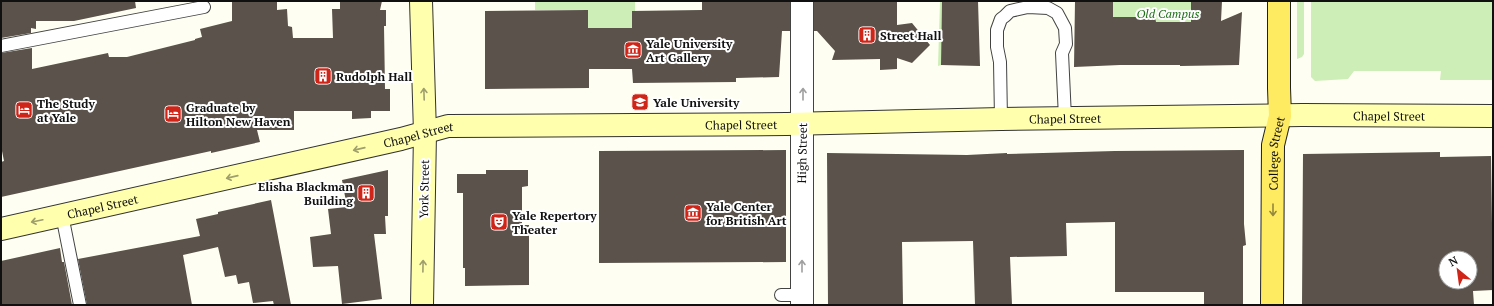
<svg xmlns="http://www.w3.org/2000/svg" width="1494" height="306" font-family="'PT Serif',serif">
<rect width="100%" height="100%" fill="#fffef2"/>
<!-- green -->
<path fill="#cdeeb7" d="M535 1H635V11L632 28H588V10H535Z
M940 1H942L941 65 938 66Z
M1113 1H1191V22L1156 33 1155 17 1113 18Z
M1297 1H1304V54L1302 57 1297 59Z
M1311 1H1493V80H1440L1441 71H1354L1348 79 1315 81 1311 77Z"/>
<!-- building -->
<path fill="#5a524b" fill-rule="evenodd" d="M1 1H135L136 8 74 21H36V29L31 28V33L1 38Z
M232 1H277V10L287 9 288 26 292 27 293 38H333L332 9H340V1H382L380 10H386V26H384L385 89H390V111H371V118L352 119V111H294V130H257L260 142 211 153V151L1 197V162L4 161 1 146 2 142 1 53 32 48V69L108 53 109 57H127L195 40V39L202 37 200 29 232 21Z
M702 1 790 2V31H782L779 77 736 78V82L633 83 632 69H589V88L485 89V11L588 10V28H632V11L702 10Z
M814 1H897V25L912 23 930 45 912 63 897 58V69L880 70V59L832 60 835 51 817 31H814Z
M942 1H978L980 66 941 65Z
M1075 1H1113V17H1155L1156 22H1191V1H1222L1221 21 1242 12 1239 65 1180 66V65H1120L1074 67Z
M786 150V262L599 263V151Z
M1244 150V224L1246 245 1243 246V305H1204V292H1115V222L1066 223 1067 256 1010 257 1012 305H975L973 241 902 242 903 305H828L827 153 967 155 1007 153V154L1115 151Z
M1440 152V157L1491 156 1493 290 1473 291 1474 305H1302L1303 154ZM1446 258H1470V282H1446Z
M388 170V216H385L386 234H374L382 299 342 304 338 266 313 267 310 237 331 234 328 209 347 207 342 180Z
M486 170H528V186L522 187V225H529V285L465 286V268H463V193H457V174H486Z
M271 200 291 305H274L273 301 253 303 249 282 238 284 236 275 225 277 218 247 183 255 192 305H87L78 259 200 236 196 219 218 214V212Z
M60 248 62 262H64L72 305H1V261Z"/>
<g fill="none" stroke-linecap="round" stroke-linejoin="round">
<defs>
<path id="lane" d="M1 46 204 7
M1001 119 1000 62 997 47V30L1001 19 1005 16 1010 11 1028 7 1048 8 1057 13 1065 28 1066 44 1062 53 1065 118
M62 215 80 305
M781 295H802"/>
<path id="street" d="M802 1V305"/>
<g id="secondary">
<path d="M421 1 425 133 422 305"/>
<path id="s1" d="M1 229 401 139 448 126 787 124 1001 119 1302 115 1493 116"/>
</g>
<g id="primary">
<path id="s2" d="M1272 305 1273 145 1280 116 1279 88V1"/>
</g>
</defs>
<!-- lane casing -->
<use href="#lane" stroke="#434343" stroke-width="14"/>
<!-- street casing -->
<use href="#street" stroke="#434343" stroke-width="24"/>
<!-- secondary casing -->
<use href="#secondary" stroke="#323232" stroke-width="24"/>
<!-- primary casing -->
<use href="#primary" stroke="#212121" stroke-width="24"/>
<!-- lane -->
<use href="#lane" stroke="#fff" stroke-width="12"/>
<!-- street -->
<use href="#street" stroke="#fff" stroke-width="22"/>
<!-- secondary -->
<use href="#secondary" stroke="#ffffad" stroke-width="22"/>
<!-- primary -->
<use href="#primary" stroke="#ffeb62" stroke-width="22"/>
</g>
<!-- one-way arrows -->
<defs><path id="oneway-shaft" d="M-6 0H5M1.5-3L5.5 0L1.5 3" fill="none" stroke-width="1.6" stroke-linecap="round" stroke-linejoin="round"/></defs>
<g stroke="#9f9f6e">
<use href="#oneway-shaft" transform="translate(424 94) rotate(-92)"/>
<use href="#oneway-shaft" transform="translate(359 149) rotate(167)"/>
<use href="#oneway-shaft" transform="translate(232 177) rotate(167)"/>
<use href="#oneway-shaft" transform="translate(37 221) rotate(168)"/>
<use href="#oneway-shaft" transform="translate(423 266) rotate(-89)"/>
</g>
<g stroke="#9f9f9f">
<use href="#oneway-shaft" transform="translate(803 94) rotate(-90)"/>
<use href="#oneway-shaft" transform="translate(802 266) rotate(-90)"/>
</g>
<use stroke="#93883d" href="#oneway-shaft" transform="translate(1273 210) rotate(90)"/>
<!-- icons -->
<defs>
<symbol id="building-square" viewBox="-11 -11 22 22"><rect x="-9" y="-9" width="18" height="18" rx="4" fill="#cf2418" stroke="#fff"/><path d="M-4-6H4V6H1V3H-1V6H-4ZM-2.5-4.3h1.7v1.8h-1.7ZM.8-4.3h1.7v1.8H.8ZM-2.5-1h1.7V.8h-1.7ZM.8-1h1.7V.8H.8Z" fill="#fff"/></symbol>
<symbol id="museum-square" viewBox="-11 -11 22 22"><rect x="-9" y="-9" width="18" height="18" rx="4" fill="#cf2418" stroke="#fff"/><path d="M0-6L6-3V-2H-6V-3ZM-5-1h2V3h-2ZM-1-1h2V3h-2ZM3-1h2V3H3ZM-6 4H6V6H-6Z" fill="#fff"/></symbol>
<symbol id="university-square" viewBox="-11 -11 22 22"><rect x="-9" y="-9" width="18" height="18" rx="4" fill="#cf2418" stroke="#fff"/><path d="M0-5L7-2L0 1L-7-2ZM-4 1L0 2.5L4 1V4Q0 6-4 4Z" fill="#fff"/></symbol>
<symbol id="hotel-square" viewBox="-11 -11 22 22"><rect x="-9" y="-9" width="18" height="18" rx="4" fill="#cf2418" stroke="#fff"/><path d="M-6-4.5h1.5V1H6V5H4.5V3h-9V5H-6ZM-4 0a1.8 1.8 0 1 1 3.6 0ZM.5 0V-2.5h3Q6-2.5 6 0Z" fill="#fff"/></symbol>
<symbol id="theatre-square" viewBox="-11 -11 22 22"><rect x="-9" y="-9" width="18" height="18" rx="4" fill="#cf2418" stroke="#fff"/><path d="M-5-5.5Q0-4 5-5.5V0Q5 5 0 6Q-5 5-5 0ZM-3.3-2.5H-1v1.5H-3.3ZM1-2.5H3.3v1.5H1ZM-2.8 1Q0 5.5 2.8 1Z" fill="#fff"/></symbol>
</defs>
<g fill-rule="evenodd">
<use href="#building-square" x="857" y="25" width="20" height="20"/>
<use href="#museum-square" x="623" y="40" width="20" height="20"/>
<use href="#building-square" x="313" y="66" width="20" height="20"/>
<use href="#university-square" x="630" y="92" width="20" height="20"/>
<use href="#hotel-square" x="14" y="100" width="20" height="20"/>
<use href="#hotel-square" x="163" y="104" width="20" height="20"/>
<use href="#building-square" x="356" y="183" width="20" height="20"/>
<use href="#museum-square" x="683" y="203" width="20" height="20"/>
<use href="#theatre-square" x="489" y="212" width="20" height="20"/>
</g>
<g text-anchor="middle" dominant-baseline="central" stroke-width="4" stroke-linejoin="round" paint-order="stroke">
<!-- park labels -->
<g font-size="12" font-style="italic" fill="#206f18" stroke="#fff">
<text x="1168" y="13">Old Campus</text>
</g>
<!-- poi labels -->
<g font-size="12" font-weight="bold" fill="#101010" stroke="#fff" text-anchor="start">
<text x="880" y="35">Street Hall</text>
<text x="646" y="43">Yale University<tspan x="646" dy="14">Art Gallery</tspan></text>
<text x="336" y="76">Rudolph Hall</text>
<text x="653" y="102">Yale University</text>
<text x="37" y="103">The Study<tspan x="37" dy="14">at Yale</tspan></text>
<text x="186" y="107">Graduate by<tspan x="186" dy="14">Hilton New Haven</tspan></text>
<text x="353" y="186" text-anchor="end">Elisha Blackman<tspan x="353" dy="14">Building</tspan></text>
<text x="706" y="206">Yale Center<tspan x="706" dy="14">for British Art</tspan></text>
<text x="512" y="215">Yale Repertory<tspan x="512" dy="14">Theater</tspan></text>
</g>
<!-- street labels -->
<g font-size="12" fill="#101010" stroke="#fff">
<text stroke="none"><textPath href="#s1" startOffset="1400">Chapel Street</textPath></text>
<text stroke="none"><textPath href="#s1" startOffset="1076">Chapel Street</textPath></text>
<text stroke="none"><textPath href="#s1" startOffset="752">Chapel Street</textPath></text>
<text stroke="none"><textPath href="#s1" startOffset="428">Chapel Street</textPath></text>
<text transform="translate(802 153) rotate(-89)">High Street</text>
<text stroke="none"><textPath href="#s2" startOffset="152">College Street</textPath></text>
<text transform="translate(424 189) rotate(-89)">York Street</text>
<text stroke="none"><textPath href="#s1" startOffset="104">Chapel Street</textPath></text>
</g>
</g>
<!-- border -->
<rect width="1494" height="306" fill="none" stroke="#101010" stroke-width="4"/>
<!-- north arrow -->
<g transform="translate(1458 270) rotate(331)"><circle r="19" fill="#ffffff" stroke="#9f9f9f"/>
<path d="M0-3L7 15L0 10L-7 15Z" fill="#cf2418"/>
<text y="-6" font-size="11" font-weight="bold" text-anchor="middle" fill="#101010">N</text>
</g>
</svg>
